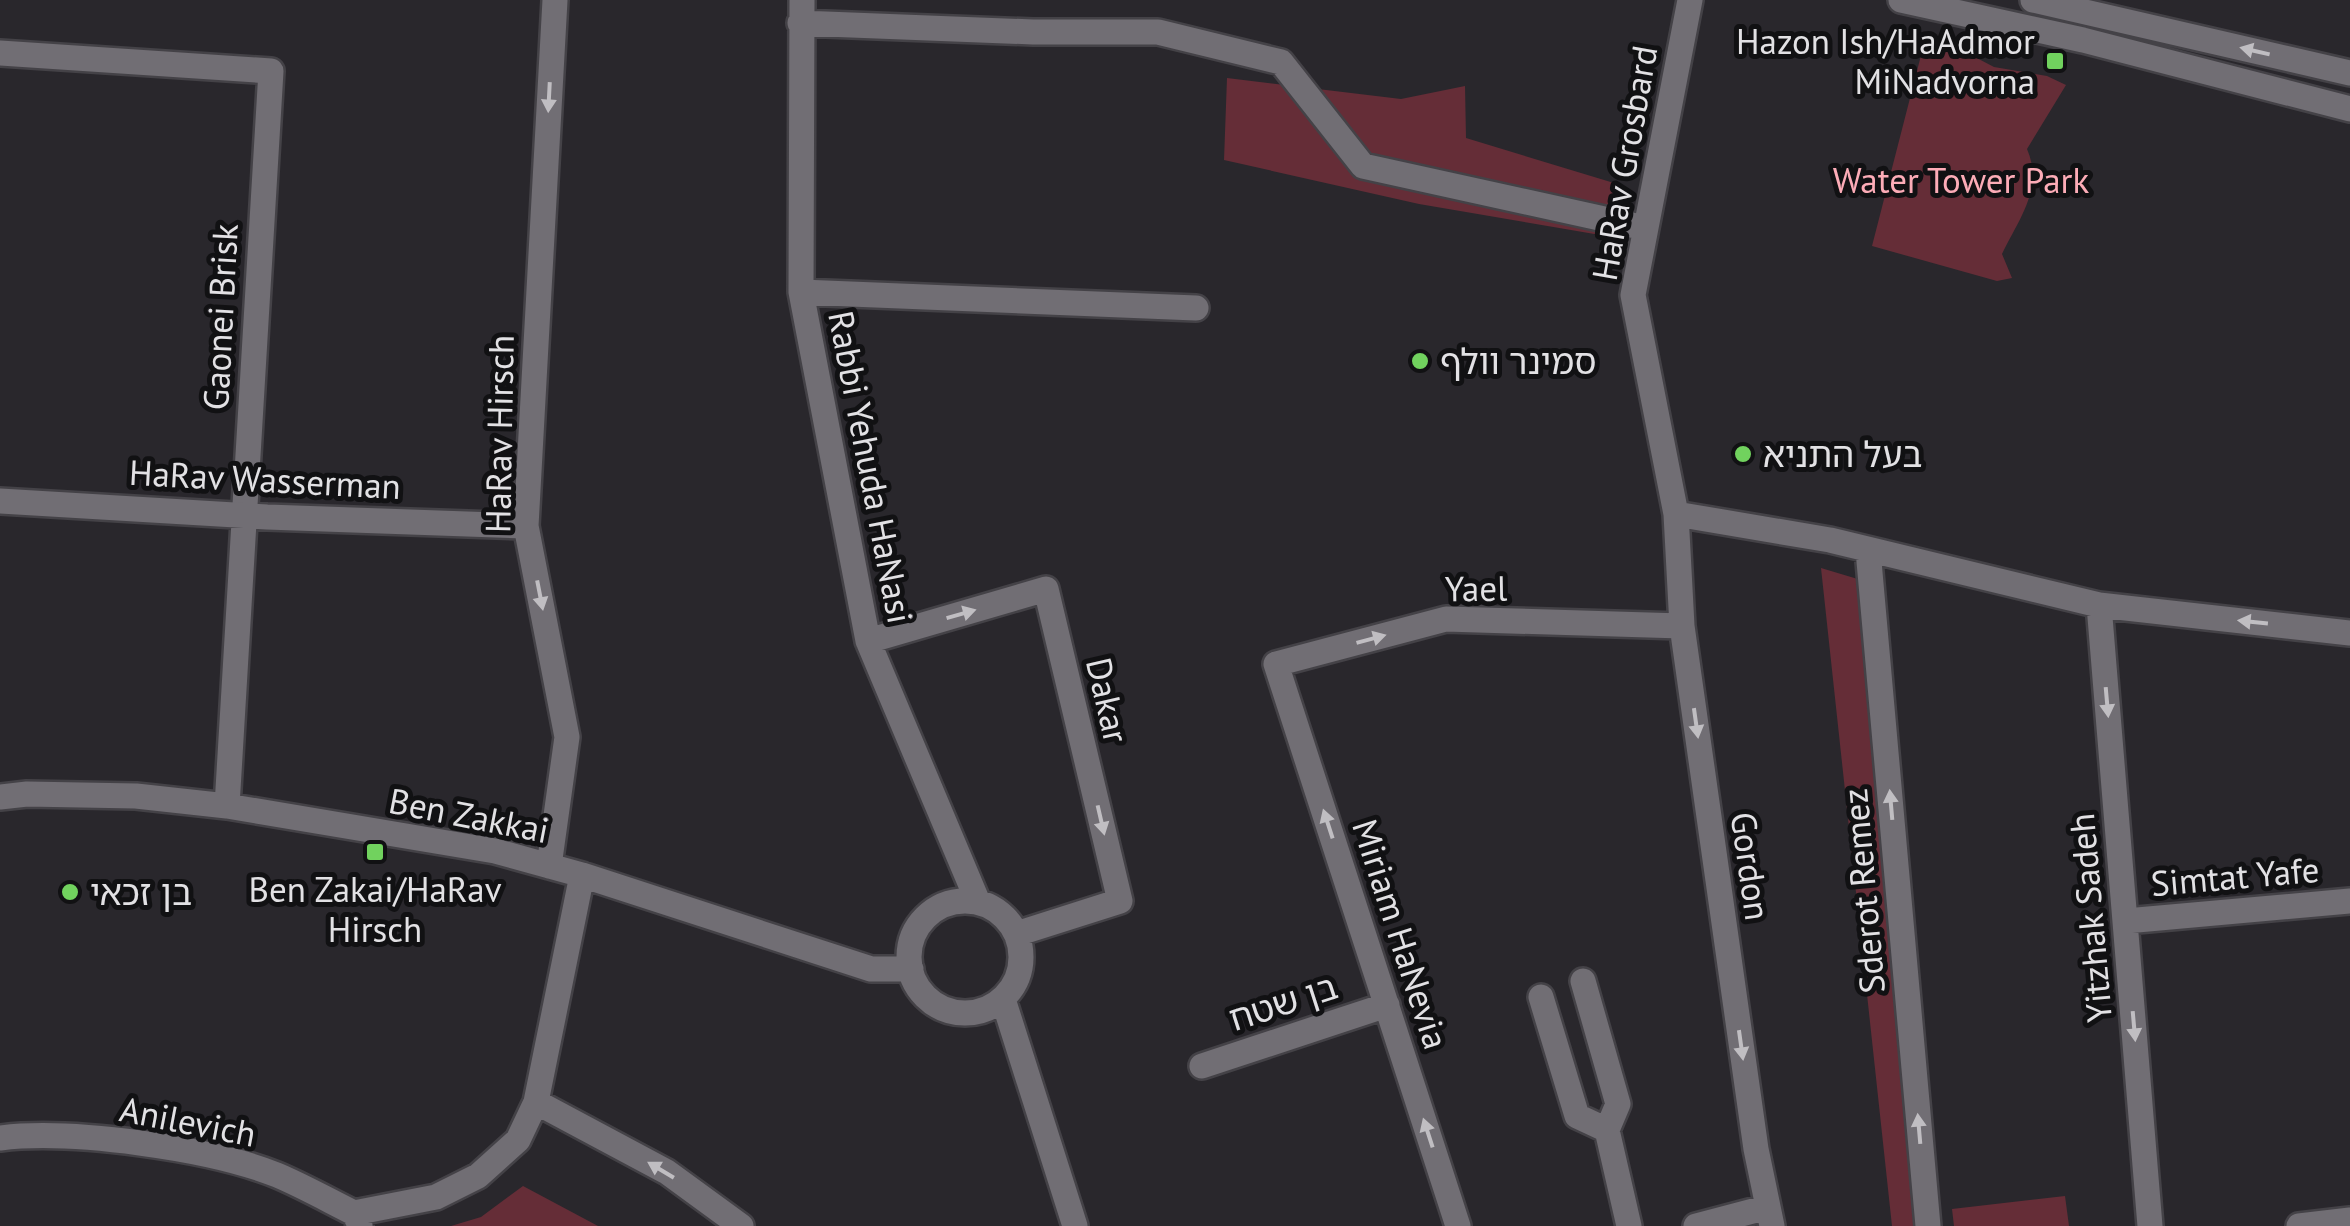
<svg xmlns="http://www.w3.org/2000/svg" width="2350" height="1226" font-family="'PT Sans','Noto Sans Hebrew',sans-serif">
<rect width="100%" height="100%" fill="#29272c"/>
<!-- green -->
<path fill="#652d37" d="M1927 32 1994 67 2047 76 2066 85 2027 149C2044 188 2019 219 2002 254L2012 278 1997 281 1872 246Z
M1227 78 1401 99 1465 86 1466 138 1614 183 1612 237 1419 204 1224 160Z
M1821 568 1861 580 1919 1226H1892Z
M523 1186 598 1226H451L481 1217Z
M2065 1196 2069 1226H1954L1952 1209Z"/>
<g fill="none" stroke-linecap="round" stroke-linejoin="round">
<defs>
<path id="minor" d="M802 0 801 292 868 641 978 902
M1690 0 1633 295 1676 514 1682 626 1756 1149 1772 1226
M1901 0 2083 40 2350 109
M2033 0 2350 73
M800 23 1033 32H1158L1281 62 1363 166 1645 228
M0 53 271 71 227 806
M801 292 1196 308
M0 501 267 517 526 526
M1676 514 1830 540 2099 605 2350 633
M1868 550 1928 1226
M2099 605 2150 1226
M868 641 1046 589 1120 901 1016 934
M0 797 27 794 136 796 227 806 495 851 582 875 871 969H911
M549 866 567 737 526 526 555 0
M909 957a56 56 0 1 1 112 0a56 56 0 1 1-112 0Z
M2126 921 2350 901
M1583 981 1618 1104 1607 1130
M1541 997 1577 1116 1607 1130 1629 1226
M1003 999 1075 1226
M1202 1066 1387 1005
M536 1102 667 1172 741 1226
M0 1138C71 1129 210 1148 277 1175 303 1186 328 1200 354 1213L360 1225
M354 1213 436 1197 478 1176 518 1140 536 1102 582 875
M1458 1226 1276 664 1446 619 1682 626
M1696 1226 1768 1207
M2299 1226 2350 1220"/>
</defs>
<!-- minor casing -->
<use href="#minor" stroke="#444247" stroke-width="30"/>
<!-- minor -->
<use href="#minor" stroke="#716e74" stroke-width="25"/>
</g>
<!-- one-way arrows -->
<defs><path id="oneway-solid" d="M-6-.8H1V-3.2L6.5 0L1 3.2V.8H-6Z" transform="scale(2.5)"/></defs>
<g fill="#c0bec2">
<use href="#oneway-solid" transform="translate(2255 51) rotate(-167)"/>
<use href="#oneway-solid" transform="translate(549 97) rotate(93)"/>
<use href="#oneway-solid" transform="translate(540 595) rotate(79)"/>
<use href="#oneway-solid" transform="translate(961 614) rotate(-16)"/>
<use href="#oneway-solid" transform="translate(2253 622) rotate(-174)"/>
<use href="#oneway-solid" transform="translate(1371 639) rotate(-15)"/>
<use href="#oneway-solid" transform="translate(2107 702) rotate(85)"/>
<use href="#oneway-solid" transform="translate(1696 723) rotate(82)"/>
<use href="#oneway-solid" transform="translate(1891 805) rotate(-95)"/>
<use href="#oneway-solid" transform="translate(1101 820) rotate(77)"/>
<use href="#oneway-solid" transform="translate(1328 824) rotate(-108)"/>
<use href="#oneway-solid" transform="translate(2134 1026) rotate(85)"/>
<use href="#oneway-solid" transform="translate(1741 1045) rotate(82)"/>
<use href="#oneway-solid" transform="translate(1919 1129) rotate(-95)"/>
<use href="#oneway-solid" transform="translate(1428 1133) rotate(-108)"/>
<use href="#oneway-solid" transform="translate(661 1170) rotate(-149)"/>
</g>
<!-- markers -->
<g fill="#71d25e" stroke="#111113" stroke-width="4">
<rect x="2045" y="51" width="20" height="20" rx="5"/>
<circle cx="1420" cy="361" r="10"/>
<circle cx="1743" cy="454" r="10"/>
<rect x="365" y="842" width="20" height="20" rx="5"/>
<circle cx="70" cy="892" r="10"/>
</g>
<g text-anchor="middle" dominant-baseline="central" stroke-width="10" stroke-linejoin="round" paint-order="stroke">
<!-- poi labels -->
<g font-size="35" fill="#e2e1e4" stroke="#111113" text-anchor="start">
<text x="2035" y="41" text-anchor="end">Hazon Ish/HaAdmor<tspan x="2035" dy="40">MiNadvorna</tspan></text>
<text x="1440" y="361">סמינר וולף</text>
<text x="1763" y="454">בעל התניא</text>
<text x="375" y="889" text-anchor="middle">Ben Zakai/HaRav<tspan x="375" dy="40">Hirsch</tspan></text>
<text x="90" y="892">בן זכאי</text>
</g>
<!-- street labels -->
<g font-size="35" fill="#e2e1e4" stroke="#111113">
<text transform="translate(1624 163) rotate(-80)">HaRav Grosbard</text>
<text transform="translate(220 317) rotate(-87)">Gaonei Brisk</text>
<text transform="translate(499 434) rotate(-89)">HaRav Hirsch</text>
<text transform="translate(871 467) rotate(79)">Rabbi Yehuda HaNasi</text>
<text transform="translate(265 479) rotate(3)">HaRav Wasserman</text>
<text transform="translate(1476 588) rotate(-1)">Yael</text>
<text transform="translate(1108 700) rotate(77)">Dakar</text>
<text transform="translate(469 815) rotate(11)">Ben Zakkai</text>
<text transform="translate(1751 866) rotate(82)">Gordon</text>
<text transform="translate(2235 876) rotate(-5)">Simtat Yafe</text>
<text transform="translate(1863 891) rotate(-95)">Sderot Remez</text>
<text transform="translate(2090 918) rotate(-95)">Yitzhak Sadeh</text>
<text transform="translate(1401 934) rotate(72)">Miriam HaNevia</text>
<text transform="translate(1283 1002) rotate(-18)">בן שטח</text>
<text transform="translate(188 1121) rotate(11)">Anilevich</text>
</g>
<!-- park labels -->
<g font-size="35" fill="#fcacb7" stroke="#111113">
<text x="1961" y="180">Water Tower Park</text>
</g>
</g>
</svg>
